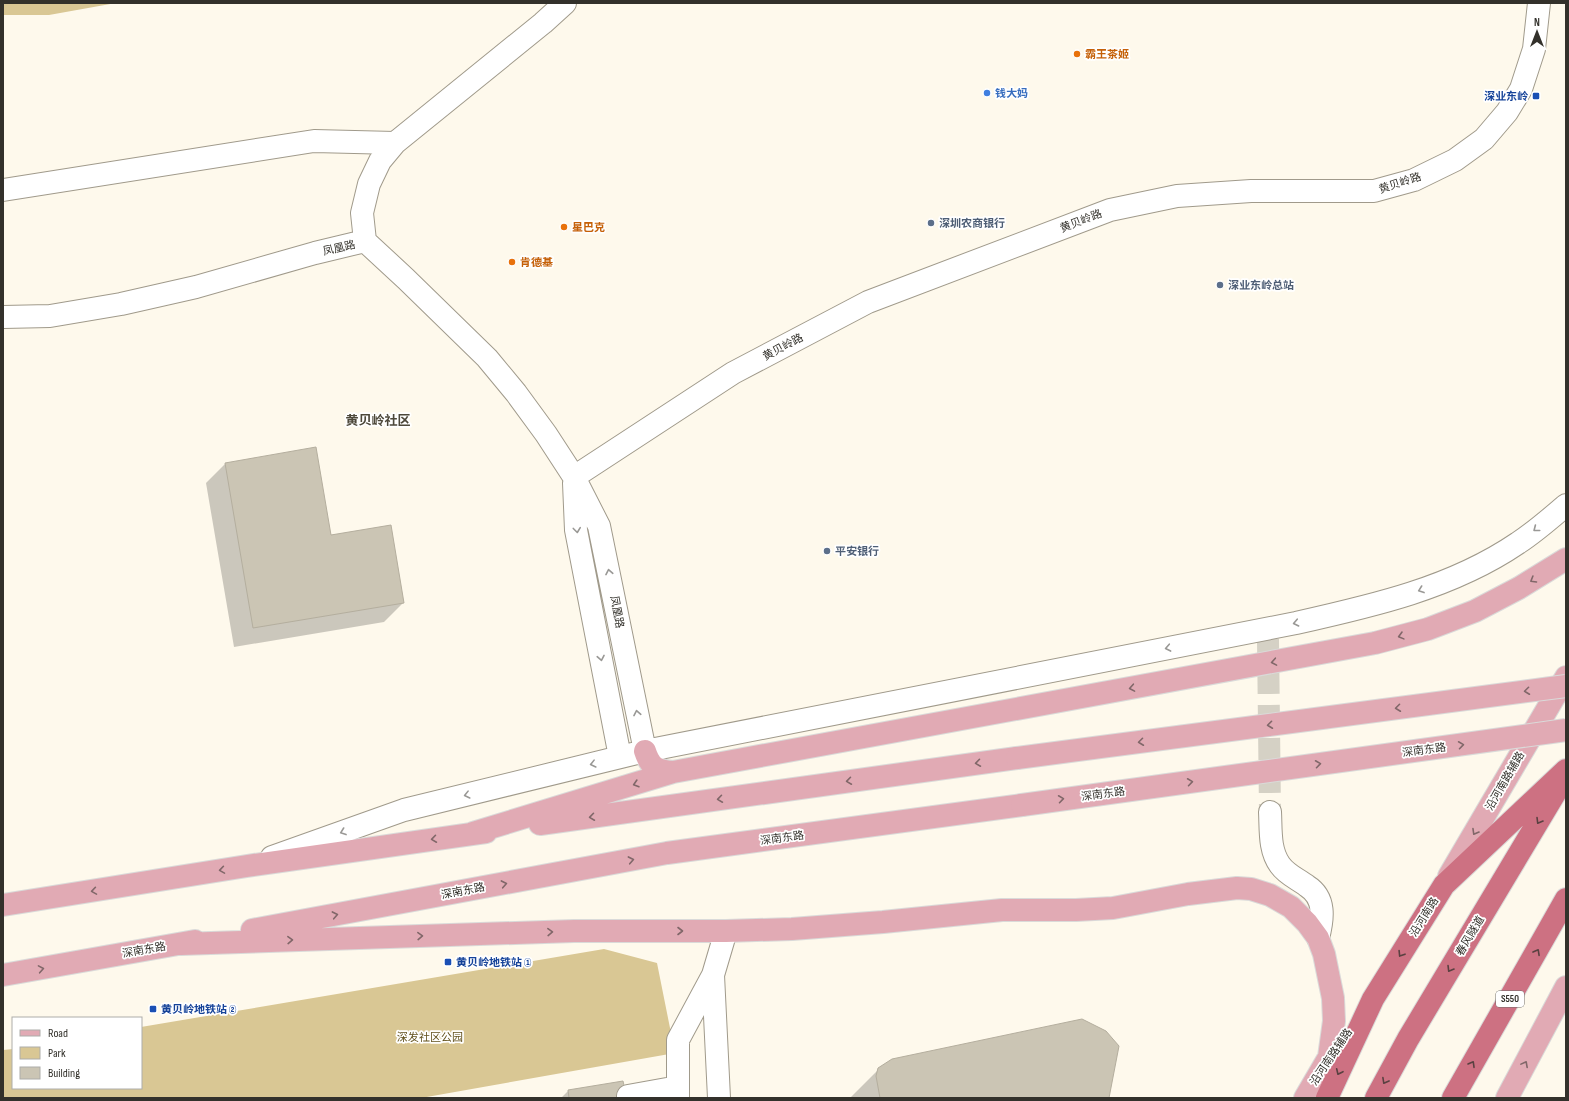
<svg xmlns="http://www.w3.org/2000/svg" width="1569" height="1101" font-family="'Sofia Sans Condensed','Noto Sans SC',sans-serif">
<rect width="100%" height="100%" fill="#fef9ec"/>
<!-- green -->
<path fill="#d9c794" d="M3 3H116L49 15H3Z
M604 949 657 963 675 1053 421 1098H3V1050L13 1049V1088H141V1027Z"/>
<!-- shadow -->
<path fill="#0003" d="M225 464 403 603 384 622 234 647 206 483Z
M879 1069 1108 1098H850Z
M568 1091 626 1098H561Z"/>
<!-- building -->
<path fill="#cbc5b4" stroke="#b4ae9e" d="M316 447 331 535 391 525 404 603 253 628 225 463Z
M1082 1019 1106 1031 1119 1046 1109 1098H880L876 1076 878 1068 892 1059Z
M623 1081 627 1098H569L568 1090Z"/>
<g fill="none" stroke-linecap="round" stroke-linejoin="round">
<!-- minor-tunnel -->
<path stroke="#d5d1c5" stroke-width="22" stroke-dasharray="22 11" stroke-linecap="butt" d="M1268 639 1270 812"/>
<defs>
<path id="minor" d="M3 190 314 141 395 143
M365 241 362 213 369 184 380 161 395 143 543 23 565 3
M3 317 50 316 121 304 196 287 315 253 365 241 406 279 487 358 516 393 546 434 574 477 599 526 645 751
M574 477 733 373 868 302 1110 210 1177 196 1251 191H1374L1414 180 1455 160 1484 139 1507 112 1521 89 1534 49 1539 3
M574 483 576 530 620 757
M1270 812C1271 830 1269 850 1280 865 1287 875 1298 879 1307 886 1326 898 1323 919 1318 938
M272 857 404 810 645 751 1296 623C1372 606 1452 588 1518 543 1535 532 1551 518 1566 505
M628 1096 678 1087
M678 1098V1040L713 975
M719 1098 713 975 726 931"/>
<path id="major" d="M645 751C650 767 657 771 673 772
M540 824 1017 758
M473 833 673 772 1375 643 1428 629 1475 611 1519 588 1566 559
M1449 876 1566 677
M3 905 247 866 486 832
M252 930 667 853 1022 805
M181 944 574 931H726L792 929 883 922 1002 910H1076L1113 908 1188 894 1237 888 1251 889 1270 895 1291 907 1307 923 1318 938 1324 954 1333 998 1334 1021 1329 1057
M3 975 195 941
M1305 1098 1329 1057 1338 1045
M1507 1098 1566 987"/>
<path id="highway" d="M1327 1098 1373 999 1444 885 1566 770
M1376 1098 1408 1039 1560 785
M1453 1098 1566 899"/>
</defs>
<!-- minor casing -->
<use href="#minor" stroke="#a09a8b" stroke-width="24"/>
<!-- major casing -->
<use href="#major" stroke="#dadad9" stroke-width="24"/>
<!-- highway casing -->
<use href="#highway" stroke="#dadad9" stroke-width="24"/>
<!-- minor -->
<use href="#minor" stroke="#fff" stroke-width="22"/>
<!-- major -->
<use href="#major" stroke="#e1aab4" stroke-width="22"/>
<!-- highway -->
<use href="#highway" stroke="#cd7182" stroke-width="22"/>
<defs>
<path id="major-bridge" d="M1017 758 1566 686
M1022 805 1566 730"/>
</defs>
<!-- major-bridge casing -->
<use href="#major-bridge" stroke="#dadad9" stroke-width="24" stroke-linecap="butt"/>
<!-- major-bridge -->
<use href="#major-bridge" stroke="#e1aab4" stroke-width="22"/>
</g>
<!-- one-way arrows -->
<defs><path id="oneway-chevron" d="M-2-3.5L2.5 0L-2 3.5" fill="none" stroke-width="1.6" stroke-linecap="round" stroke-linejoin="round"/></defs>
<g stroke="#999895">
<use href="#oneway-chevron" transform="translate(1536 529) rotate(142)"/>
<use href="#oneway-chevron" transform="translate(577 530) rotate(83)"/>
<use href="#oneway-chevron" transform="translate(609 572) rotate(-101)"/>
<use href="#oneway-chevron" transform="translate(1421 590) rotate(160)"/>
<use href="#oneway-chevron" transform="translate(1296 623) rotate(168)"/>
<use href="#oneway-chevron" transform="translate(1168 648) rotate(169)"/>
<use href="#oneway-chevron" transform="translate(601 658) rotate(79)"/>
<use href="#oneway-chevron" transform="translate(637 713) rotate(-101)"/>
<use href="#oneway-chevron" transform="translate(593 764) rotate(166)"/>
<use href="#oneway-chevron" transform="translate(467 795) rotate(166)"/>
<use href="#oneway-chevron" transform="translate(343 832) rotate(160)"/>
</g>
<g stroke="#816769">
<use href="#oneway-chevron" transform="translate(1533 580) rotate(149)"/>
<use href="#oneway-chevron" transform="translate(1401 636) rotate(165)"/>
<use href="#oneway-chevron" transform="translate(1274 662) rotate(170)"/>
<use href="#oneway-chevron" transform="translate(1132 688) rotate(170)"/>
<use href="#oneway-chevron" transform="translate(1527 691) rotate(173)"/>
<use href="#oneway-chevron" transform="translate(1398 708) rotate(173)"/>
<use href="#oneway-chevron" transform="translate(1270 725) rotate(173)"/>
<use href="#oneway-chevron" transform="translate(1141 742) rotate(173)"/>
<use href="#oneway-chevron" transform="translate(1461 745) rotate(-8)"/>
<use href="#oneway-chevron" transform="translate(978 763) rotate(172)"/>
<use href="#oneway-chevron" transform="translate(1318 764) rotate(-8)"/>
<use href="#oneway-chevron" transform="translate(849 781) rotate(172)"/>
<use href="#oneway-chevron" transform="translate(1190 782) rotate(-8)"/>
<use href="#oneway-chevron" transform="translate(636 784) rotate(163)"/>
<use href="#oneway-chevron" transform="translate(720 799) rotate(172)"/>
<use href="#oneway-chevron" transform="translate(1061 799) rotate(-8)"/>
<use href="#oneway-chevron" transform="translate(592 817) rotate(172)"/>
<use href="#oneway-chevron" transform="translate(1475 832) rotate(120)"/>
<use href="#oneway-chevron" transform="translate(434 839) rotate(172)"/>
<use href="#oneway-chevron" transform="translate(631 860) rotate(-11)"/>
<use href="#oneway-chevron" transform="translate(222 870) rotate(171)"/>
<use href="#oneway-chevron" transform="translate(504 884) rotate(-11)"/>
<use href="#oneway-chevron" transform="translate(94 891) rotate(171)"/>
<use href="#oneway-chevron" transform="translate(335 915) rotate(-11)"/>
<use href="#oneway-chevron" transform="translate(680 931)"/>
<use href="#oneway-chevron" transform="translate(550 932) rotate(-2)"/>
<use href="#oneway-chevron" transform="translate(420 936) rotate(-2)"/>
<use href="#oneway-chevron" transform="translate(290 940) rotate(-2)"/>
<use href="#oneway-chevron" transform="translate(41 969) rotate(-10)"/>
<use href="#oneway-chevron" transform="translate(1525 1064) rotate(-62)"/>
</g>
<g stroke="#5a4141">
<use href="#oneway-chevron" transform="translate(1539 821) rotate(121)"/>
<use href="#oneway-chevron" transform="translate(1537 952) rotate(-61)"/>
<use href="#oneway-chevron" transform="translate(1401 954) rotate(122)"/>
<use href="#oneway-chevron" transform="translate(1450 969) rotate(121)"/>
<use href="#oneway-chevron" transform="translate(1472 1064) rotate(-60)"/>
<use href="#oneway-chevron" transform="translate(1339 1072) rotate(115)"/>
<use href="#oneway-chevron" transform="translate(1385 1081) rotate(119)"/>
</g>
<!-- markers -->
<g fill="#e8710a" stroke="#fff" stroke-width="1.5">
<circle cx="1077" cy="54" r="4"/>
<circle cx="564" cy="227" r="4"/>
<circle cx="512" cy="262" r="4"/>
</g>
<circle fill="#3f7fe0" stroke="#fff" stroke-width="1.5" cx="987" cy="93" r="4"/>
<g fill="#1a4fb4" stroke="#fff" stroke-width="1.5">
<rect x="1532" y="92" width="8" height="8" rx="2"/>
<rect x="444" y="958" width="8" height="8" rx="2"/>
<rect x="149" y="1005" width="8" height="8" rx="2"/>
</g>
<g fill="#5c6f8a" stroke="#fff" stroke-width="1.5">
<circle cx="931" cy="223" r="4"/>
<circle cx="1220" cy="285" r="4"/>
<circle cx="827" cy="551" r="4"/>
</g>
<g text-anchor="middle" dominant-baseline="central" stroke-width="3.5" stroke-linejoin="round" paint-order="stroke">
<!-- shield labels -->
<rect fill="#fff" stroke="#706f6b" stroke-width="1" x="1496" y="991" width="28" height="16" rx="3"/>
<g font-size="10" font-weight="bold" fill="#33312b">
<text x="1510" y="999">S550</text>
</g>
<!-- food labels -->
<g font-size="11" font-weight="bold" fill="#c56008" stroke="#fff" text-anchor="start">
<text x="1085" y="54">霸王茶姬</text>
<text x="572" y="227">星巴克</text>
<text x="520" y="262">肯德基</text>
</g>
<!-- shop labels -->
<g font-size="11" font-weight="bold" fill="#366cbe" stroke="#fff" text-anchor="start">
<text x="995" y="93">钱大妈</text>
</g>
<!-- transit labels -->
<g font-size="11" font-weight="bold" fill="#164399" stroke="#fff" text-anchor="start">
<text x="1528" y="96" text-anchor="end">深业东岭</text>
<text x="456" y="962">黄贝岭地铁站 ①</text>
<text x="161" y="1009">黄贝岭地铁站 ②</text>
</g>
<!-- street labels -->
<g font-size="11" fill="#33312b" stroke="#fff">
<text transform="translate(1400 183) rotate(-18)">黄贝岭路</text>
<text transform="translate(1081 221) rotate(-21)">黄贝岭路</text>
<text transform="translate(339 248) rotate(-13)">凤凰路</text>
<text transform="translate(783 347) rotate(-28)">黄贝岭路</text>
<text transform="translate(617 612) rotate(79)">凤凰路</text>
<text transform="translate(1424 750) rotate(-8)">深南东路</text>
<text transform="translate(1505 781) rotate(-60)">沿河南路辅路</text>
<text transform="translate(1103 794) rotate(-8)">深南东路</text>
<text transform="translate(782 838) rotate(-8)">深南东路</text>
<text transform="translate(463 891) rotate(-11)">深南东路</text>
<text transform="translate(1424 917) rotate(-58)">沿河南路</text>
<text transform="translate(1470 936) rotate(-59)">春风隧道</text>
<text transform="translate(144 950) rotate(-10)">深南东路</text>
<text transform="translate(1331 1057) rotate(-56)">沿河南路辅路</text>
</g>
<!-- service labels -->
<g font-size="11" font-weight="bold" fill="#4e5e75" stroke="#fff" text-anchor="start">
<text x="939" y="223">深圳农商银行</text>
<text x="1228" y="285">深业东岭总站</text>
<text x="835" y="551">平安银行</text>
</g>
<!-- park labels -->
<g font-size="11" fill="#62511d" stroke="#fff">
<text x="430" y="1037">深发社区公园</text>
</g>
<!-- quarter labels -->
<g font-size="13" font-weight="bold" fill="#4d483a" stroke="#fff">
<text x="378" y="421">黄贝岭社区</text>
</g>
</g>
<!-- border -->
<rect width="1569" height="1101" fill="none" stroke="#33312b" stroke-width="8"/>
<!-- legend -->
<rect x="12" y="1017" width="130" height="72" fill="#ffffff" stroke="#adadaa"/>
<rect x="20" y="1030" width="20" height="6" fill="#e1aab4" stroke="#adadaa"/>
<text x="48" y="1037" font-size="12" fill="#33312b">Road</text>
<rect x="20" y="1047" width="20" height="12" fill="#d9c794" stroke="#adadaa"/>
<text x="48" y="1057" font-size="12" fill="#33312b">Park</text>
<rect x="20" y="1067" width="20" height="12" fill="#cbc5b4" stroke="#adadaa"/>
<text x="48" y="1077" font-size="12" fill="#33312b">Building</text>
<!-- north arrow -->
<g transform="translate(1537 32)" stroke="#ffffff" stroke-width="3" paint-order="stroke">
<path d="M0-3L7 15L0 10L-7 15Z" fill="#33312b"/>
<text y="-6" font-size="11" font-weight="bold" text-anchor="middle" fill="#33312b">N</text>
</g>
</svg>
